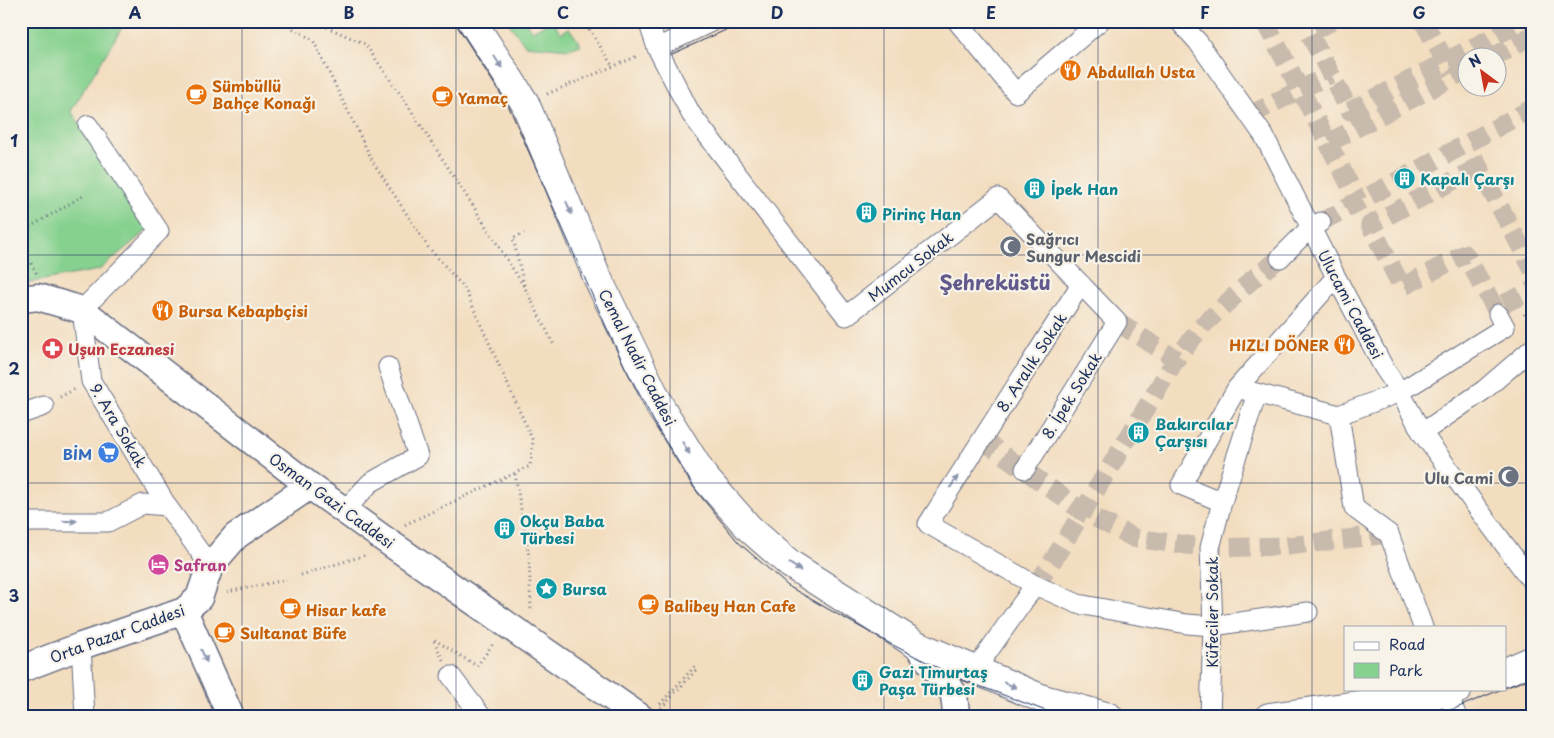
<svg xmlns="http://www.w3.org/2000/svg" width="1554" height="738" font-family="'Playpen Sans',sans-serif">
<rect width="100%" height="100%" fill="#f7f3e8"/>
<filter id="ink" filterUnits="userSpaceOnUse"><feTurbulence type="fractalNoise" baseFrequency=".02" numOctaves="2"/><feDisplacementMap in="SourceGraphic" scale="10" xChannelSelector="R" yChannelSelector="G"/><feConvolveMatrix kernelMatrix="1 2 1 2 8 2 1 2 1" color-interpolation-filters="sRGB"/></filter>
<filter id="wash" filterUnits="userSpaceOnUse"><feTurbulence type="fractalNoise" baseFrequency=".0096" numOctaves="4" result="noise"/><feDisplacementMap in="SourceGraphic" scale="20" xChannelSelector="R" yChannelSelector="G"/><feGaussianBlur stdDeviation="1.12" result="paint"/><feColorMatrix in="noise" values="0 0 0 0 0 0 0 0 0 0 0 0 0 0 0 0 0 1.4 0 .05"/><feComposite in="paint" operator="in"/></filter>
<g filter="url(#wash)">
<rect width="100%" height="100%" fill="#f3ddbf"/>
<!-- green -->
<path fill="#86d18f" stroke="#508076" d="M21 21H126L71 111 151 227 99 270 21 284Z
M507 21H525L532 31 552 21 561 33 569 28 581 45 569 49 525 45Z"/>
</g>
<g filter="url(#ink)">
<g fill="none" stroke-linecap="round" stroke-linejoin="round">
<!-- street-tunnel -->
<path stroke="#c8baac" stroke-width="19" stroke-dasharray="19 9" stroke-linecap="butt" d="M1266 21 1265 22 1328 143 1466 70
M1332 21 1309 33 1350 111 1524 21
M1423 21 1452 73
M1491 58 1533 35
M1250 115 1331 74
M1328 143 1358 201
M1474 158 1533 270
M1479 167 1370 225 1402 287 1465 254 1495 308 1533 290
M1321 222 1533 108
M1117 322 1176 359
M981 439 1082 511 1134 538 1210 548 1287 546 1389 534
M1035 585 1049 567 1176 359 1203 325 1254 278 1280 258"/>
<defs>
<path id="street" d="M648 21 657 48 691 114 846 316 998 198 1117 322 1025 469
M957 21 1016 93 1100 21
M1179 21 1198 42 1264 136 1336 277 1384 368 1400 392 1422 433 1533 583
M657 48 713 21
M88 125 159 231 82 310 91 381 167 506
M1280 258 1311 227 1321 222
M1081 284 928 524 1035 585 1078 604 1187 624 1213 626 1308 612
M1237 388 1339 415 1354 508 1389 534 1423 627
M21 414 44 406
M1339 415 1400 392 1505 327 1498 314
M1422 433 1484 390 1533 348
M1222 502 1181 485 1237 388 1336 277
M345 510 370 483 418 456 388 367
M21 522H108L143 504 167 506 210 566
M81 646 85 717
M975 670 1035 585
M451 676 482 717
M1446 689 1457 717
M1210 717 1213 626 1210 548 1222 502 1257 393"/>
<path id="secondary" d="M21 299 38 297 82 310 310 486 384 539 640 717
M184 611 231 717
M917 645 954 694 956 714 955 717
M21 669 81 646 184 611 199 598 210 566 236 536 310 486"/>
<path id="primary" d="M472 21 525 103 598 279 661 408 704 477 749 528 790 564 917 645 1043 699 1109 717
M1505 672 1533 660
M1269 717 1447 693 1458 689"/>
</defs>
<!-- street casing -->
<use href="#street" stroke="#676c80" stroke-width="21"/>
<!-- secondary casing -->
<use href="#secondary" stroke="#676c80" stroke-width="29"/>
<!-- primary casing -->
<use href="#primary" stroke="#676c80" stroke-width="30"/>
<!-- path -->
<path stroke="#676c80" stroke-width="3" stroke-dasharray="1 4" stroke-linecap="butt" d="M280 21 313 40 373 162 428 247 465 289 533 441 530 466 404 525
M313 21 365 44 403 98 473 206 525 288 555 347
M584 21 613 67
M547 94 638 56
M21 222 26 230
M21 232 83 196
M21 246 37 274
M524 285 513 238 524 233
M1524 314 1532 328
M60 397 75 389
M515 474 529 556 531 612
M301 575 366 555
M227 592 286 580
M443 660 433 639 477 666 493 644
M660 704 695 666
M661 708 698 668"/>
<!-- street -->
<use href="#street" stroke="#fff" stroke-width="19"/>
<!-- secondary -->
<use href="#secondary" stroke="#fff" stroke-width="26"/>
<!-- primary -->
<use href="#primary" stroke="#fff" stroke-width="28"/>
<!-- tram -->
<path stroke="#1b2f5e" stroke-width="1" d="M454 21 509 107 605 324 625 367 659 431 698 493 739 543 788 586 828 609 889 643 958 678 1062 717
M670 55 746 21
M1505 688 1533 677
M1401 717 1454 709 1502 689"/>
</g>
<!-- one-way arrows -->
<defs><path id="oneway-solid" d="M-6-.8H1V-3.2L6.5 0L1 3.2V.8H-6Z" transform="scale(1.25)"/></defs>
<g fill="#8d97ae">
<use href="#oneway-solid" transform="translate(498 62) rotate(57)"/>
<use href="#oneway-solid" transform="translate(569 208) rotate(67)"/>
<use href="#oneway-solid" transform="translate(686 448) rotate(58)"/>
<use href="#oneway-solid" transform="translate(954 482) rotate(-57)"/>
<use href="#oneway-solid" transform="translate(70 521)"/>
<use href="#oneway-solid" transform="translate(795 567) rotate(34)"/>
<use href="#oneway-solid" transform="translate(204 656) rotate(66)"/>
<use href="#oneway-solid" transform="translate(1010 685) rotate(23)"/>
</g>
</g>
<!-- grid -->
<path fill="none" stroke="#1b2f5e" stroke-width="1" stroke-opacity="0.55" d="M242 21V717M456 21V717M670 21V717M884 21V717M1098 21V717M1312 21V717M21 255H1533M21 483H1533"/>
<!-- icons -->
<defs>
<symbol id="restaurant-disc" viewBox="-11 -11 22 22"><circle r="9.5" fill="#e8710a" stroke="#f7f3e8"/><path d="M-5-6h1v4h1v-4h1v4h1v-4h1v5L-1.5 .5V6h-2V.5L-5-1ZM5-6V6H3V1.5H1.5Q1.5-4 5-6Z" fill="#fff"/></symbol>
<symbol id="cafe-disc" viewBox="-11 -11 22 22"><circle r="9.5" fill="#e8710a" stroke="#f7f3e8"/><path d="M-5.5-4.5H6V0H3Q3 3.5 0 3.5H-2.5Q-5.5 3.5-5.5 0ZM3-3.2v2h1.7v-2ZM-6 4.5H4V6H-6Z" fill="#fff"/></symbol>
<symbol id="building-disc" viewBox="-11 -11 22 22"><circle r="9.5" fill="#0f9aa8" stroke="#f7f3e8"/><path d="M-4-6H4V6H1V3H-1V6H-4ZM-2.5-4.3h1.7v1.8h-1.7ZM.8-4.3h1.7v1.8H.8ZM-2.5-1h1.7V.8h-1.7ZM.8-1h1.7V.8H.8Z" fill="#fff"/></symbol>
<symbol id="mosque-disc" viewBox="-11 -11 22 22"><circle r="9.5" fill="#6b7280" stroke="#f7f3e8"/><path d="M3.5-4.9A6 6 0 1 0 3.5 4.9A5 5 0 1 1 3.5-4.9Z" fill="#fff"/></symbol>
<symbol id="pharmacy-disc" viewBox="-11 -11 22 22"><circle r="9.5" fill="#e0444e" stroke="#f7f3e8"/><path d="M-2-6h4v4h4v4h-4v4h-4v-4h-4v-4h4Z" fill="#fff"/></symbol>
<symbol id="supermarket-disc" viewBox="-11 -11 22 22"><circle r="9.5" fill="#3f7fe0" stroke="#f7f3e8"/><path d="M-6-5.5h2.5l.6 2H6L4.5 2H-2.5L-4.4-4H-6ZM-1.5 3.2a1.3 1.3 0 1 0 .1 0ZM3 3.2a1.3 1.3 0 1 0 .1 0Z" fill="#fff"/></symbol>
<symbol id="hotel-disc" viewBox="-11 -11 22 22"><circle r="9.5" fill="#d1479c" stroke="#f7f3e8"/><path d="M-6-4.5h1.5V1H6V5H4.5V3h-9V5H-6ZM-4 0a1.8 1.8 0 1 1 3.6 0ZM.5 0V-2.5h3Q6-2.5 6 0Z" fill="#fff"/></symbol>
<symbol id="sight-disc" viewBox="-11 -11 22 22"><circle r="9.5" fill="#0f9aa8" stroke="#f7f3e8"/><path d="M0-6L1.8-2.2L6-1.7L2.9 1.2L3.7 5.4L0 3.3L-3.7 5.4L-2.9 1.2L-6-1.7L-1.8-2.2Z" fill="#fff"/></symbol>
</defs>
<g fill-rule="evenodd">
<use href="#restaurant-disc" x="1058" y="58" width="25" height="25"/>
<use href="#cafe-disc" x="184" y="82" width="25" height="25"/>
<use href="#cafe-disc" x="430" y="84" width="25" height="25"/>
<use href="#building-disc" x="1392" y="166" width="25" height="25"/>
<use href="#building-disc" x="1022" y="176" width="25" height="25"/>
<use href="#building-disc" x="854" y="200" width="25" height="25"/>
<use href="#mosque-disc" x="998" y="234" width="25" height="25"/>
<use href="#restaurant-disc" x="150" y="298" width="25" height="25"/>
<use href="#restaurant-disc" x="1332" y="332" width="25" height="25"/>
<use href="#pharmacy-disc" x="40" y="336" width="25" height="25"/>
<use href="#building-disc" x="1126" y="420" width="25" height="25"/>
<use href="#supermarket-disc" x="96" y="440" width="25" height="25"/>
<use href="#mosque-disc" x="1496" y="464" width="25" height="25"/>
<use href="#building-disc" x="492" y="516" width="25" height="25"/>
<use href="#hotel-disc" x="146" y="552" width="25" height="25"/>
<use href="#sight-disc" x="534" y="576" width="25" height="25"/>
<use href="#cafe-disc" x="636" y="592" width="25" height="25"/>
<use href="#cafe-disc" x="278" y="596" width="25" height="25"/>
<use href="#cafe-disc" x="212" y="620" width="25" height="25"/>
<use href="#building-disc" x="850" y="668" width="25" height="25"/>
</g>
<g text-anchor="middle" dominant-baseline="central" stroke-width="4.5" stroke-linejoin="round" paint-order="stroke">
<!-- food labels -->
<g font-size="15" font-weight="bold" fill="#c56008" stroke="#f7f3e8" text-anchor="start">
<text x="1087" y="71">Abdullah Usta</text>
<text x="212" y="85">Sümbüllü<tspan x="212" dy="17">Bahçe Konağı</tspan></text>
<text x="458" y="97">Yamaç</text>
<text x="178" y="310">Bursa Kebapbçisi</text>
<text x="1329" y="344" text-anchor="end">HIZLI DÖNER</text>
<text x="664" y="605">Balibey Han Cafe</text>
<text x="306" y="609">Hisar kafe</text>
<text x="240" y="632">Sultanat Büfe</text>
</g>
<!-- culture labels -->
<g font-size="15" font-weight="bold" fill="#0d838f" stroke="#f7f3e8" text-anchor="start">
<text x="1420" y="178">Kapalı Çarşı</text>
<text x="1051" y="188">İpek Han</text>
<text x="882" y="213">Pirinç Han</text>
<text x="1155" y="423">Bakırcılar<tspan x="1155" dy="17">Çarşısı</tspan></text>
<text x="520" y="520">Okçu Baba<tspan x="520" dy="17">Türbesi</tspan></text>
<text x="562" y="588">Bursa</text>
<text x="879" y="671">Gazi Timurtaş<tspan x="879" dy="17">Paşa Türbesi</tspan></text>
</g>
<!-- worship labels -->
<g font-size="15" font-weight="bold" fill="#5b616d" stroke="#f7f3e8" text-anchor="start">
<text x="1026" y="238">Sağrıcı<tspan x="1026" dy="17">Sungur Mescidi</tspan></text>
<text x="1493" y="477" text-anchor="end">Ulu Cami</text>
</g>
<!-- street labels -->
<g font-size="15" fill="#1b2f5e" stroke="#f7f3e8">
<text transform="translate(910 266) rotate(-38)">Mumcu Sokak</text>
<text transform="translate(1351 304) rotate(62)">Ulucami Caddesi</text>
<text transform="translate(638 357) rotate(63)">Cemal Nadir Caddesi</text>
<text transform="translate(1031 362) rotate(-57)">8. Aralık Sokak</text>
<text transform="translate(1071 395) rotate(-58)">8. İpek Sokak</text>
<text transform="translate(119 425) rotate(59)">9. Ara Sokak</text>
<text transform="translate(332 500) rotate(36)">Osman Gazi Caddesi</text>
<text transform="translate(1211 612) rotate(-90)">Küfeciler Sokak</text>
<text transform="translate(117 633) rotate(-20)">Orta Pazar Caddesi</text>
</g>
<!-- health labels -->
<g font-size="15" font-weight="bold" fill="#be3a42" stroke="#f7f3e8" text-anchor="start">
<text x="68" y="348">Uşun Eczanesi</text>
</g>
<!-- shop labels -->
<g font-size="15" font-weight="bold" fill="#366cbe" stroke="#f7f3e8" text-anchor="end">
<text x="92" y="453">BİM</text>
</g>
<!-- hotel labels -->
<g font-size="15" font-weight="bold" fill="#b23c85" stroke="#f7f3e8" text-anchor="start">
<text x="174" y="564">Safran</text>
</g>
<!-- district labels -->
<g font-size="20" font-weight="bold" fill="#625a8d" stroke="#f7f3e8">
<text x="995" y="282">Şehreküstü</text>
</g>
</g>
<!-- margin -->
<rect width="1554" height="738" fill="none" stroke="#f7f3e8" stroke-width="55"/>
<!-- legend -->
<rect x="1344" y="626" width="162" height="65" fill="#f7f3e8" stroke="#9fa5b1"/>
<rect x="1354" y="642" width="25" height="8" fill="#ffffff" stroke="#9fa5b1"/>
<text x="1389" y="650" font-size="15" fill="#1b2f5e">Road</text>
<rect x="1354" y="663" width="25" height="15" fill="#86d18f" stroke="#9fa5b1"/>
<text x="1389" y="676" font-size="15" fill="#1b2f5e">Park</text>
<!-- north arrow -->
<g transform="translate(1482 72) rotate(328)"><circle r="24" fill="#f7f3e8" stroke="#9fa5b1"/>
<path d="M0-4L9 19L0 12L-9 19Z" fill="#c8321e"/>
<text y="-8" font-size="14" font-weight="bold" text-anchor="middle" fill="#1b2f5e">N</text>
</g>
<rect x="28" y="28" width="1498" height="682" fill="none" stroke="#1b2f5e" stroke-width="2"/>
<g font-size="16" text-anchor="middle" font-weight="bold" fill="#1b2f5e">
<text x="135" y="19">A</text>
<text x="349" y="19">B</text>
<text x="563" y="19">C</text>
<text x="777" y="19">D</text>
<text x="991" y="19">E</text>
<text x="1205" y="19">F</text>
<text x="1419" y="19">G</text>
<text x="14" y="147">1</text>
<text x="14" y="375">2</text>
<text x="14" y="602">3</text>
</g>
</svg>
